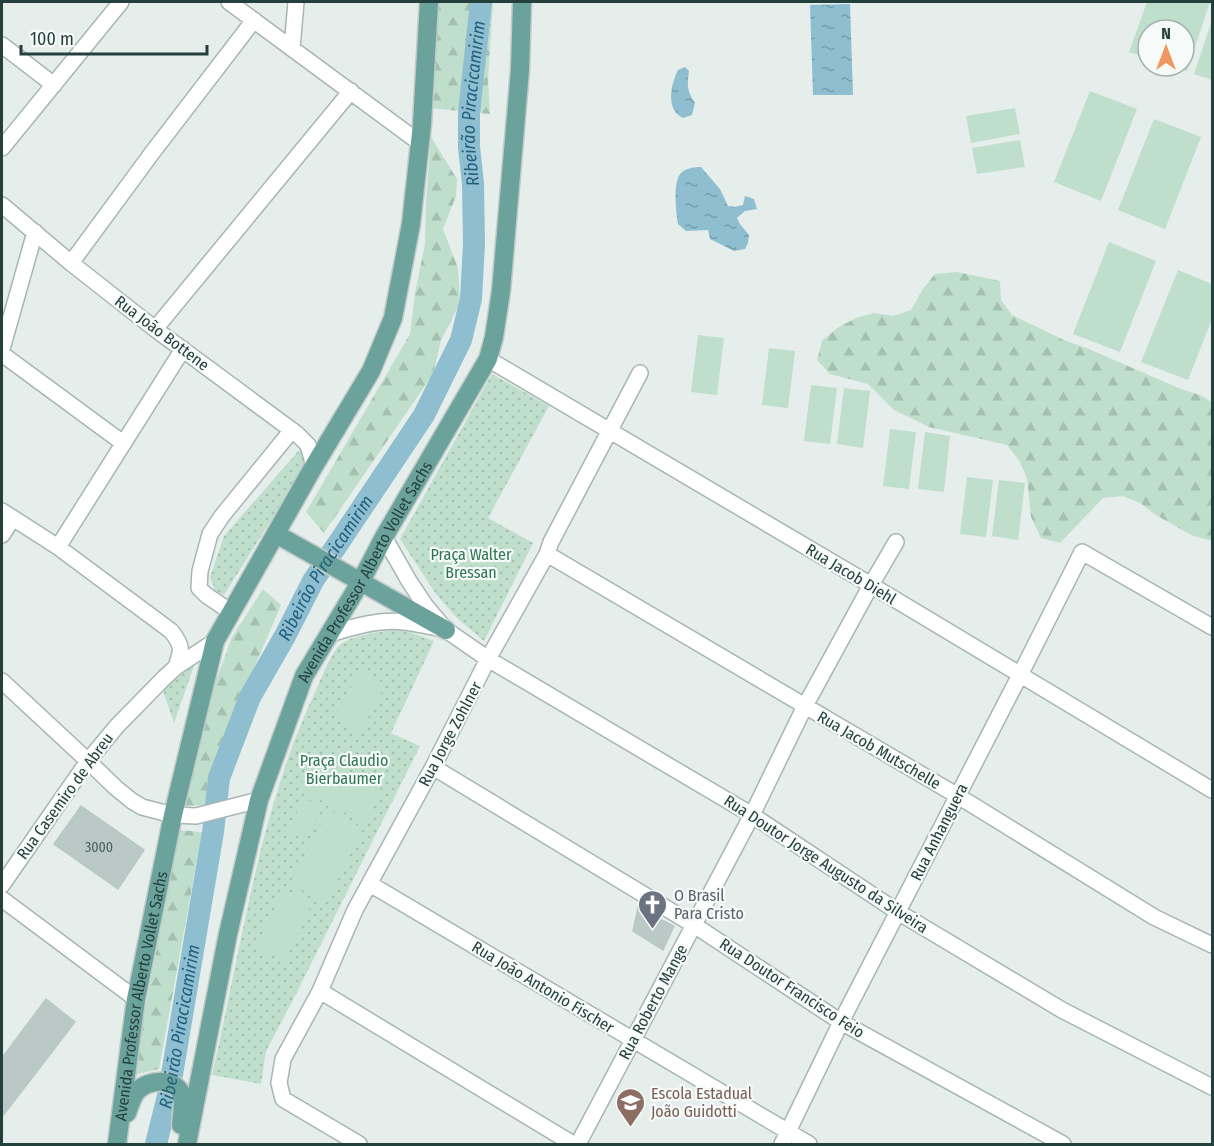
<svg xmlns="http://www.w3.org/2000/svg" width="1214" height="1146" font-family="'Fira Sans Condensed',sans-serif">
<defs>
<pattern id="forest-firs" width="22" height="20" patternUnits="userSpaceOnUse" patternTransform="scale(1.5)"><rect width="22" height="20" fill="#bfdecc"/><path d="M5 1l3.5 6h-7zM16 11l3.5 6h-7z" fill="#a4c0b0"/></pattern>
<pattern id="park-dots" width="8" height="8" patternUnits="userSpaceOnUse" patternTransform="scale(1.5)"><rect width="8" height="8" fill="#bfdecc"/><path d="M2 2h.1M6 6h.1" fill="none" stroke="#a4c0b0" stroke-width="1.8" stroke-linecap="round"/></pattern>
<pattern id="water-ripples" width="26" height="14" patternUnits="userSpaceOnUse" patternTransform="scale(1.5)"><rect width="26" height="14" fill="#8fbed1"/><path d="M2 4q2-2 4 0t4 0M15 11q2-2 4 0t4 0" fill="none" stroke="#759cab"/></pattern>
</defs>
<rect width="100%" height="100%" fill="#e5eeeb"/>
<!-- forest -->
<path fill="url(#forest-firs)" d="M433 2H493L488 80 490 114 429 108Z
M431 137 457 179 456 196 443 229 458 268 460 303 441 340 433 374 324 533 306 512 410 334 415 293 425 244 426 203Z
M957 272 1000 281 1001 300 1012 315 1066 341 1084 347 1181 389 1200 395 1212 402V541L1191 535 1156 515 1140 503 1123 496 1103 498 1060 543 1041 538 1031 517 1027 478 1019 460 1007 445 929 427 894 410 868 384 830 374 817 360 822 341 837 328 856 318 874 313 893 316 911 310 923 289 935 274Z
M263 589 281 605 214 762 207 805 183 806 215 684 232 637Z
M179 830 202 832 159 1069 133 1075Z"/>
<!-- park -->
<path fill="url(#park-dots)" d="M492 374 549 406 488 518 533 543 484 641 458 619 436 594 400 539Z
M301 448 305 466 224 595 216 592 210 577 224 536Z
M394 630 409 632 434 641 391 733 420 746 295 996 266 1051 261 1084 212 1075C242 946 259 809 317 688 323 675 330 654 341 644 353 635 379 632 394 630Z
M195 663 174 723 163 691Z"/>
<!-- pitch -->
<path fill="#bfdecc" d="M1147 2H1210L1187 71 1171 66H1184V30H1148V58L1129 52Z
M1212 20V80L1194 74Z
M1090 91 1137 109 1101 201 1054 182Z
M1015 108 1020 134 971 143 966 116Z
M1154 119 1201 137 1165 229 1118 210Z
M1020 140 1025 167 977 174 972 148Z
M1109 242 1156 261 1120 352 1073 334Z
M1178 270 1212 284V319L1188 380 1141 362Z
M698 335 724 338 717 395 691 392Z
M769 348 795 351 788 408 762 405Z
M811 385 837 388 830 444 804 441Z
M844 388 870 391 863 448 837 444Z
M890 429 916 432 909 489 883 486Z
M925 432 950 436 944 492 918 489Z
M967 477 993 480 986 537 960 534Z
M999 480 1025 483 1018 540 992 536Z
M360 670 386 684 360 733 334 719Z
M316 756 382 790 365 823 299 789Z
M304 798 322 807 305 840 288 831Z
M328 810 363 828 326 902 290 884Z
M284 889 312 903 285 960 256 947Z"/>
<!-- water -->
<path fill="url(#water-ripples)" d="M850 4 853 95H813L810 5Z
M685 67 689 71C687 86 687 91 695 103L692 115 683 118C665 110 671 84 678 70Z
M701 167 720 189 728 206 735 207 743 205 745 196 754 199 757 209 745 211 737 218 740 224 749 235 748 243 745 249 734 251 710 239 708 230 686 231 678 224C676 212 672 180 682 172 687 168 695 167 701 167Z"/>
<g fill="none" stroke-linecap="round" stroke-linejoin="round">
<!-- river -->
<path stroke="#8fbed1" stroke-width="22" id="s1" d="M156 1144 169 1092 213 832 219 778 250 697 285 636 313 581 424 415 461 340 471 299 474 244 473 184 469 147V113L481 2"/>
</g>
<!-- building -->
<path fill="#bac9c5" stroke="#b8c8c3" stroke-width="1.5" d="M81 806 144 850 118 889 54 844Z
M638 908 674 926 663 950 633 931Z
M46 999 75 1022 2 1117V1058Z"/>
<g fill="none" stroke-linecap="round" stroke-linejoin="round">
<defs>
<path id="minor" d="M229 2 420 143
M2 45 54 85
M292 48 296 2
M2 148 121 2
M2 205 71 263 155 329 297 434 308 445 314 466
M71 263 152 153 254 20
M155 329 351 91
M2 349 35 232
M2 354 123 443
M488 359 871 585 1212 790
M2 511 58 547 171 631C183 646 182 649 176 667
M2 535 13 518
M384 537 409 581 425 605 446 630 488 659 752 815 898 912 1062 1010 1212 1087
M58 547 183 349
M547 554 958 796 1154 917 1212 945
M231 612 206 595 199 588 200 571 210 534 222 516 292 430
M330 634C353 627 379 619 404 622 415 623 426 626 437 628
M2 681 88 761 116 788 132 801 142 807 173 815 196 816 259 800
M433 767 694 925 841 1022 1063 1144
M370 884 809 1144
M2 885 88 761 117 726 164 678 176 667 215 641
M2 899 136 999
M320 991 573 1144
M359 1144 283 1099 279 1083 283 1059 320 991 355 910 433 767 488 659 547 554 551 542 640 373
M578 1144 752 815 805 706 871 585 896 542
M782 1144 841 1022 1020 675 1082 552 1212 627"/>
<g id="major">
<path d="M276 534 446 630"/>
<path d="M127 1113C130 1105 132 1097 137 1091 149 1079 177 1077 182 1096 184 1105 182 1116 181 1125"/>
<path id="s2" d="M117 1144 136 999 173 815 215 641 314 466 371 371 393 318 411 224 422 124 429 2"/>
<path id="s3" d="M187 1144 228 934 259 800 304 676 360 583 384 537 488 359 494 337 501 291 520 70 522 2"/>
</g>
</defs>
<!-- minor casing -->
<use href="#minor" stroke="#a7b6b3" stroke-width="18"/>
<!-- major casing -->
<use href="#major" stroke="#c2cac8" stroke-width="21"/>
<!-- minor -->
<use href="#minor" stroke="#fff" stroke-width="15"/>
<!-- major -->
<use href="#major" stroke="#6ba39c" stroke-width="18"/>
</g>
<!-- icons -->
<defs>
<symbol id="church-pin" viewBox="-11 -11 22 30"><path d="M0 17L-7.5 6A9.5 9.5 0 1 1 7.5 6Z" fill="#6b7280" stroke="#f6faf9"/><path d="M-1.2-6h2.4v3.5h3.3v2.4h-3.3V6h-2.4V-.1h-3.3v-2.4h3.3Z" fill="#fff"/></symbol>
<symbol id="school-pin" viewBox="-11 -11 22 30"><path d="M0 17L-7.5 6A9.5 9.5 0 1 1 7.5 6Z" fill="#8d6e63" stroke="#f6faf9"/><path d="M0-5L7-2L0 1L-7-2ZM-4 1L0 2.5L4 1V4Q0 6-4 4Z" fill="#fff"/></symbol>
</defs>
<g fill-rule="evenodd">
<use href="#church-pin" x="636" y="888" width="33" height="45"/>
<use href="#school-pin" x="614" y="1086" width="33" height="45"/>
</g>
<g text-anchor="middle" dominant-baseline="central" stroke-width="4.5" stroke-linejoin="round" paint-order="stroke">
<!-- number labels -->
<g font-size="14" fill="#4a625e">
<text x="99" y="847">3000</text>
</g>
<!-- street labels -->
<g font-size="16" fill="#24403c" stroke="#f6faf9">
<text transform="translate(162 333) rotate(37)">Rua João Bottene</text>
<text stroke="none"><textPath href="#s3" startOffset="604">Avenida Professor Alberto Vollet Sachs</textPath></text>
<text transform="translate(851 574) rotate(31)">Rua Jacob Diehl</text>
<text transform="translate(450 734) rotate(-62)">Rua Jorge Zohlner</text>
<text transform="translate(879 750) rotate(30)">Rua Jacob Mutschelle</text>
<text transform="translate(65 796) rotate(-54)">Rua Casemiro de Abreu</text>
<text transform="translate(939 832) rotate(-63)">Rua Anhanguera</text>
<text transform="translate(826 864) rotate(33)">Rua Doutor Jorge Augusto da Silveira</text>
<text transform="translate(543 987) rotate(31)">Rua João Antonio Fischer</text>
<text transform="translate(792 988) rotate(33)">Rua Doutor Francisco Feio</text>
<text stroke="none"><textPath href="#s2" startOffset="150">Avenida Professor Alberto Vollet Sachs</textPath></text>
<text transform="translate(653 1002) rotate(-62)">Rua Roberto Mange</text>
</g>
<!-- park labels -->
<g font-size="16" fill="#2f7754" stroke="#f6faf9">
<text x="471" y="554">Praça Walter<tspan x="471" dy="18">Bressan</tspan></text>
<text x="344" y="760">Praça Claudio<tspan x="344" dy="18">Bierbaumer</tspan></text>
</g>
<!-- worship labels -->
<g font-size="16" fill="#5b616d" stroke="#f6faf9" text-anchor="start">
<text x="674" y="895">O Brasil<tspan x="674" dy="18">Para Cristo</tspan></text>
</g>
<!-- education labels -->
<g font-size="16" fill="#785e54" stroke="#f6faf9" text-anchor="start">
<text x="651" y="1093">Escola Estadual<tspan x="651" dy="18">João Guidotti</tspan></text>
</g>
<!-- water labels -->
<g font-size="18" font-style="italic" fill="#1f607c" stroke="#f6faf9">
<text stroke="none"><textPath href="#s1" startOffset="1112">Ribeirão Piracicamirim</textPath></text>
<text stroke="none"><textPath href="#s1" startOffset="608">Ribeirão Piracicamirim</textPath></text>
<text stroke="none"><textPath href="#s1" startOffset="120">Ribeirão Piracicamirim</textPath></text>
</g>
</g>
<!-- border -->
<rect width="1214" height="1146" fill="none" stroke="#24403c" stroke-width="6"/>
<!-- north arrow -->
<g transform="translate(1166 48)"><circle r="28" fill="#f6faf9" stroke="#a2b0ad" stroke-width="1.5"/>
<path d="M0-4.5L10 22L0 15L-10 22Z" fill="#f09762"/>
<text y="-9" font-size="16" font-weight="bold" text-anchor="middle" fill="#24403c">N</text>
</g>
<!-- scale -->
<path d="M21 45v9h186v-9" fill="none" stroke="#24403c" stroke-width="3"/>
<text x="30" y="45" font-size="18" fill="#24403c" stroke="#f6faf9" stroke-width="4.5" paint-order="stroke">100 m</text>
</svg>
